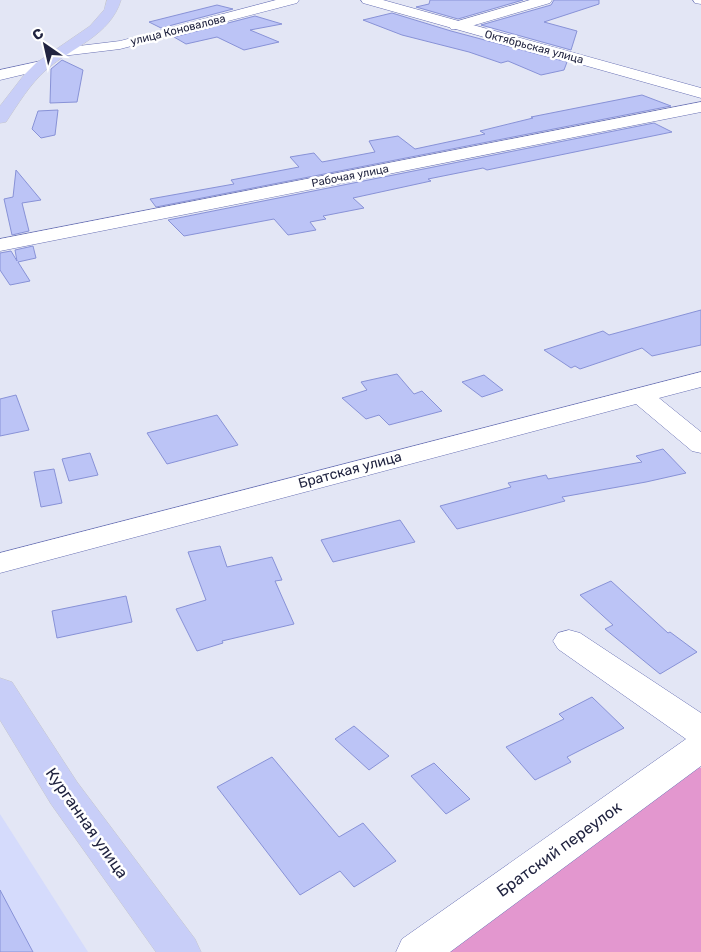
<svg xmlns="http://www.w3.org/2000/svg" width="701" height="952" font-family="Rubik,sans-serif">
<rect width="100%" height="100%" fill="#e3e6f5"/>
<!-- built -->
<path fill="#d5dbfc" d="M0 814 88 952H0Z"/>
<!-- green -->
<path fill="#e397cf" d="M699 767 701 768V952H449Z"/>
<!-- building -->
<path fill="#bcc4f6" stroke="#8892d7" d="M430 0H523L458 19 416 7 429 4Z
M554 0H599V4L544 22 577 31 571 50 481 25 551 5Z
M217 5 233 9 161 28 149 22Z
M392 13 451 31 567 62 564 70 541 75 508 61 501 63 469 52 402 35 363 20Z
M255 16 282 24 250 30 279 42 244 50 217 37 186 44 174 37Z
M62 60 83 70 77 102 50 103 51 69Z
M642 95 671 106 156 207 150 199 234 184 231 180 299 167 290 157 314 153 322 162 375 152 369 141 398 136 415 149 485 134 480 131 533 118 531 117Z
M58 110 55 135 41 138 32 129 38 111Z
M654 123 672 132 487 170 483 168 428 179 431 181 353 198 364 208 323 216 326 219 310 222 316 230 288 235 274 219 184 236 168 220Z
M16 170 41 200 22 203 29 231 12 235 4 199 13 197Z
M33 246 36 258 18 262 30 281 10 285 0 270V253L11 251 17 261 15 250Z
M701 310V345L652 356 642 348 580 369 575 366 571 368 544 350 603 331 609 335Z
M397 374 414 394 422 391 442 411 389 425 379 415 366 419 342 398 367 390 361 382Z
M484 375 503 390 482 397 462 382Z
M16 395 29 430 0 436V399Z
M217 415 238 445 167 464 147 433Z
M663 449 686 473 646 482 562 497 565 501 457 529 440 506 511 487 508 483 546 475 548 479 642 462 636 456Z
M90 453 98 475 69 481 62 459Z
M54 469 62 503 41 507 34 472Z
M400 520 415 542 333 562 321 540Z
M220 546 227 567 272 557 282 580 275 581 294 624 222 641 223 643 197 651 176 609 206 600 188 552Z
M611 581 668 633 670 632 697 652 660 674 605 629 613 625 580 595Z
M126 596 132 622 57 638 52 611Z
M592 697 624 728 567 757 571 762 535 780 506 747 564 719 559 714Z
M354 726 389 756 369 770 335 739Z
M272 757 339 837 363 823 396 861 354 887 340 871 300 895 217 787Z
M434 763 470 799 446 814 411 776Z
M0 890 33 952H0Z"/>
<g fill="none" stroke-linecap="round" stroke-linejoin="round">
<defs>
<path id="minor" d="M276 0H299L297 3 120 49 62 56 57 55 55 52 57 49 62 48 120 41Z
M530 0H552L550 3 461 29H451L449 26 451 23Z
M693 0H701V4L695 3Z
M41 61 46 63 49 66 46 69 0 80V70Z
M701 102V112L0 251V239Z
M701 372V387L659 398 701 432V453L692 451 636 404 0 573V553Z
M569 630 580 633 701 713V766L450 952H396L402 939 686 739 558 649 553 641 558 633Z"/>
<path id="tertiary" d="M361 0H383L701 88V98L363 3Z"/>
<path id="primary" d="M107 0H121C110 36 72 47 46 70 30 84 18 104 6 122L0 123V106L24 75 36 63 90 26 104 10Z
M0 678 12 682 77 782 195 939 201 952H156L51 804 0 720Z"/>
</defs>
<!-- minor casing -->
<use href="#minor" stroke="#6971b4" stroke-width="1"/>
<!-- tertiary casing -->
<use href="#tertiary" stroke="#6971b4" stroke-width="1"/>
<!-- primary casing -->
<use href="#primary" stroke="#c5c6cd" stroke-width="1"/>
<!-- minor -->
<use href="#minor" fill="#fff" fill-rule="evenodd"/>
<!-- tertiary -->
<use href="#tertiary" fill="#fff" fill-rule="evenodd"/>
<!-- primary -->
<use href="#primary" fill="#c8cef8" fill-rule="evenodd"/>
</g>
<g text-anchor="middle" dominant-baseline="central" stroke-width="5" stroke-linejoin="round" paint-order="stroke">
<!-- far-street labels -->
<g font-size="11" fill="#212440" stroke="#fff">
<text transform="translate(178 30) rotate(-14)">улица Коновалова</text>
<text transform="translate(534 47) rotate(15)">Октябрьская улица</text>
<text transform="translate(350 176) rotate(-11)">Рабочая улица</text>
</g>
<!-- street labels -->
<g font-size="14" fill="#212440" stroke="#fff">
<text transform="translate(350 470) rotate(-15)">Братская улица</text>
</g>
<!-- near-street labels -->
<g font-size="16" fill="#212440" stroke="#fff">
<text transform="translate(87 823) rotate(55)">Курганная улица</text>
<text transform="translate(559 849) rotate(-36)">Братский переулок</text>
</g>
</g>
<!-- north arrow -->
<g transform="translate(45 45) rotate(326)" stroke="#ffffff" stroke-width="4" paint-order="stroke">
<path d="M0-4L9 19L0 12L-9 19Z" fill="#212440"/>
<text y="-8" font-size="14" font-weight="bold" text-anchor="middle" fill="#212440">С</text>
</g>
</svg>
